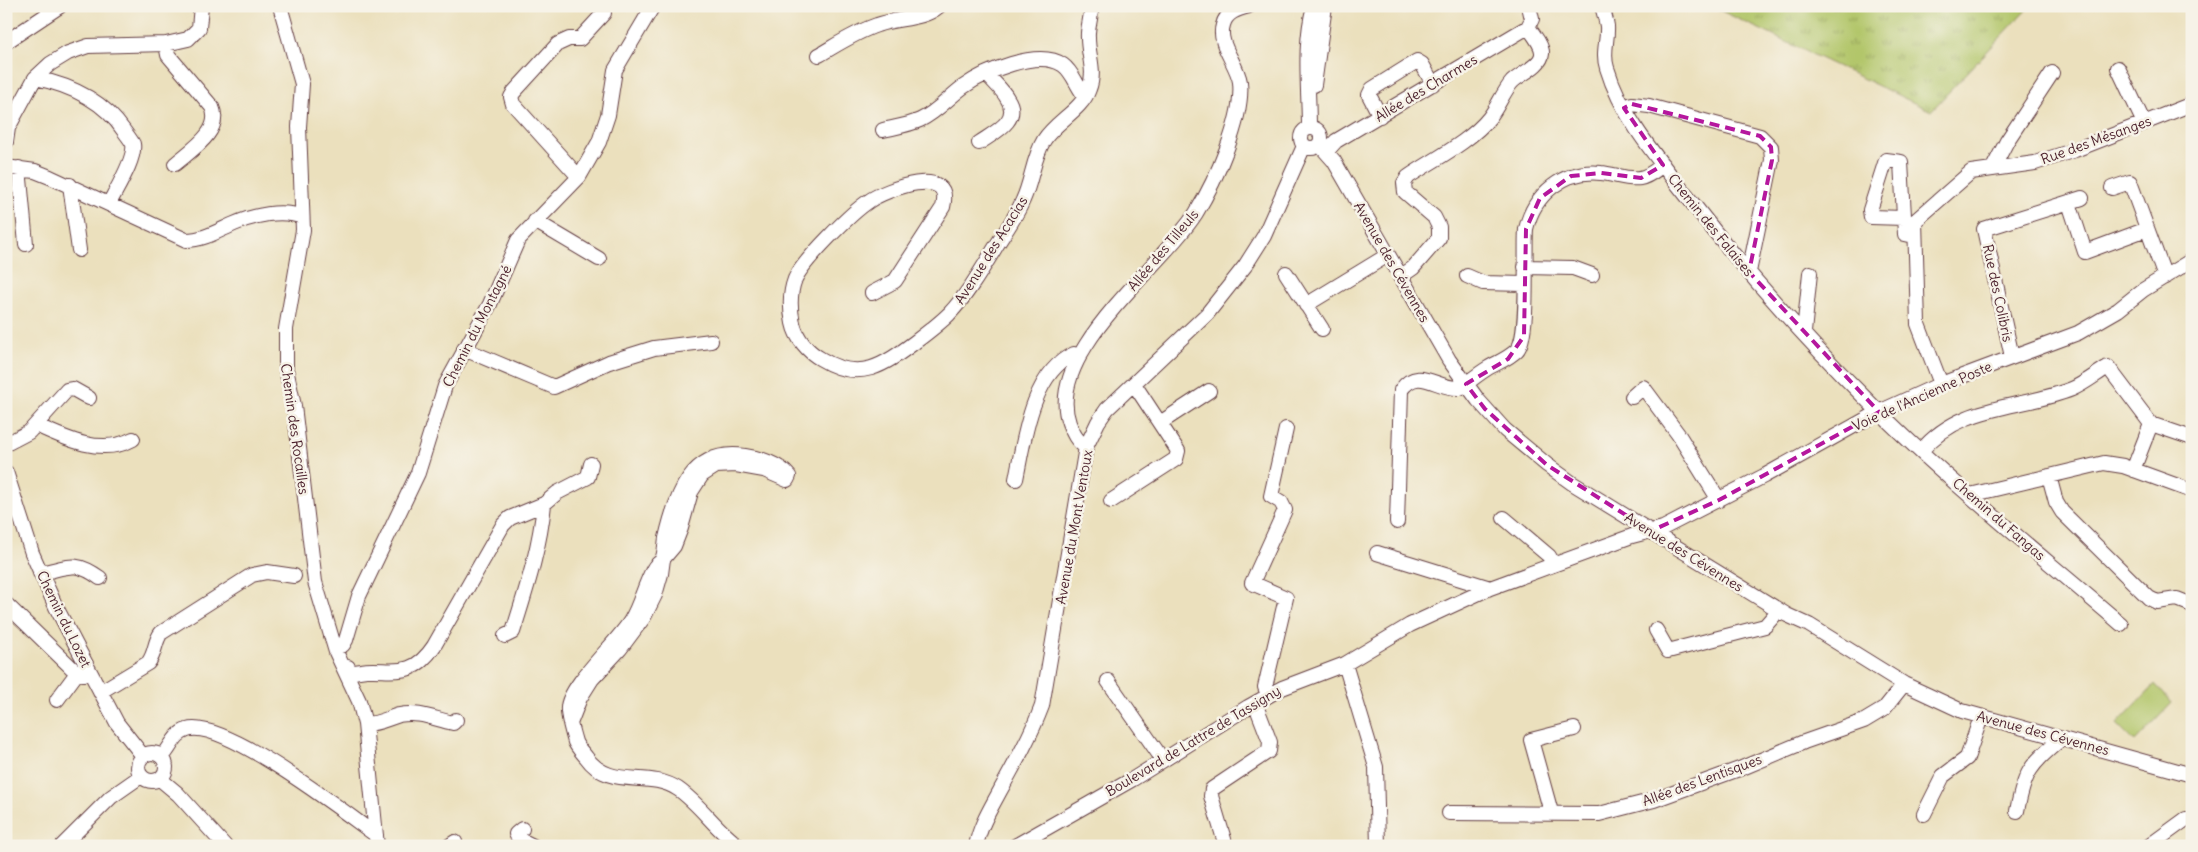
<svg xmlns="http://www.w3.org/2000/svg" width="2198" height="852" font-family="Delius,sans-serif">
<defs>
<pattern id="grass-tufts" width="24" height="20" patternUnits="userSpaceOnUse" patternTransform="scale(1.25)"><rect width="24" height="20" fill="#b2c66a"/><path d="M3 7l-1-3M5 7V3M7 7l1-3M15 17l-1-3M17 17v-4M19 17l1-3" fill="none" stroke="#93a057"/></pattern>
</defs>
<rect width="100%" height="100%" fill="#f7f3e8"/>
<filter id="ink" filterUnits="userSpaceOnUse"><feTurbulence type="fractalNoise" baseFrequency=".02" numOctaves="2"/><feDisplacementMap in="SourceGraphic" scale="10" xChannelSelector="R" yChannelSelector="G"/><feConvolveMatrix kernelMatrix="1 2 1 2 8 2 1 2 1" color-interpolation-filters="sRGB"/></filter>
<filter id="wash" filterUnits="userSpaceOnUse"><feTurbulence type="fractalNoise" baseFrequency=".0096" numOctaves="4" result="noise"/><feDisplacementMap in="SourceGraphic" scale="20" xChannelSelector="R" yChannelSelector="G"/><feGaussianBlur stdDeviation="1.12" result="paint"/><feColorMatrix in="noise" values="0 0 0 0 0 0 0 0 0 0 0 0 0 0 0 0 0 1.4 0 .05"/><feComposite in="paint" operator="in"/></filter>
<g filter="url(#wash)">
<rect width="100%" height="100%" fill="#ebe0bd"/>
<!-- grass -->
<path fill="url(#grass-tufts)" stroke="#7e724a" d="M1711 6H2030L1931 111Z"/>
<!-- garden -->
<path fill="#b2c66a" stroke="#7e724a" d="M2155 684 2172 703 2135 742 2117 724Z"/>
</g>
<g filter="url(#ink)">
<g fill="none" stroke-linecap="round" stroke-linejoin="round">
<defs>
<path id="minor" d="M280 6 302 84 299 127 303 230 286 329V369L294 406 315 582 336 652 359 701 365 724 377 846
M1602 6C1604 13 1606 20 1607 26 1608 41 1602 53 1607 68 1622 118 1658 159 1690 200 1744 270 1803 336 1866 399 1945 479 2035 550 2121 624
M1528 27 1532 19 1529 6
M6 42 60 6
M166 44 168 55 212 107C223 131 191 150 175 164
M819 55C838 44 856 32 877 25 898 17 921 21 939 6
M2118 68 2144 123
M35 78C70 85 104 101 124 131 127 135 131 140 133 144 136 159 115 191 109 204
M1314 85 1325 6
M1624 108 1632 104 1649 106 1760 136 1771 147 1772 160 1749 272
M1380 116 1369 95 1372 89 1417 61 1422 64 1433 84
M1301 138a10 10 0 1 1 20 0a10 10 0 1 1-20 0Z
M1309 128C1309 87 1303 46 1314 6
M883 130C896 127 909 125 920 120 937 112 948 98 963 87 984 72 1038 48 1063 65 1073 72 1077 87 1085 96
M6 142 8 128 35 78 50 64 68 53 88 46 166 44 188 39 199 28 201 6
M979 143C995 132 1022 120 1007 98 1002 89 993 82 987 74
M1319 144 1334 161 1449 360 1478 400 1505 430 1547 465 1572 483 1787 615 1809 625 1904 684 1962 711 2192 775
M1327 151 1336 141 1528 27
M6 167 35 171 50 177 186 240C203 240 218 231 234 224 254 215 282 209 302 217
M19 168 26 244
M1993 168 2007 141 2052 73
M579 177 513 104 511 97 514 92 558 44 569 39H580L604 13
M70 185 79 250
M2112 188 2130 182 2165 277
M2069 203 2085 252 2147 229
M1904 218 1871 217 1870 210 1886 160 1901 162 1905 234 1914 236
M535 221 599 259
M1525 267 1573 268 1592 275
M1286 273 1322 329
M1467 276 1483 283 1524 284
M1400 277 1413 268 1439 238V227L1434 217 1405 192 1404 183 1408 177C1433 160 1471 141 1489 118 1498 107 1503 92 1512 82 1520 74 1541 66 1542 54 1543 46 1533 34 1528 27
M872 293 895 281 943 207C954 163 885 190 869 201 852 212 803 261 795 279 790 292 790 309 793 323 796 338 808 352 821 359 860 383 884 365 915 342 927 333 939 324 949 314 967 295 981 271 995 248 1004 233 1016 217 1023 200 1032 181 1033 158 1044 140 1056 121 1082 110 1089 89 1096 71 1088 56 1088 38 1087 27 1092 17 1091 6
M1306 305 1388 255
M1804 332 1810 273
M464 349 554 387 609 362 654 348 711 341
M2012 357 1984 229 2082 198
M1941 384 1918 324 1915 221 1971 172 2035 163 2075 150 2192 104
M1632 397 1643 387 1678 434 1719 500
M1160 423 1209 391
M2151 424 2192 438
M36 425C66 439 102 456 133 439
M6 444 29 432 67 390 73 389 89 398
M1086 447C1077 442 1073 433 1069 423 1044 353 1162 267 1196 213 1215 182 1244 118 1240 82 1237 63 1217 44 1223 25 1226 12 1238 9 1249 6
M1921 451C1961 403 2019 410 2072 389 2084 384 2096 374 2108 367L2151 424 2133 470
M6 472 32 553 56 607 117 723 143 756
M2049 476 2056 502 2062 512 2149 598 2157 602 2177 599 2192 605
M1016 479C1024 440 1032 372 1074 354L1079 356
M1970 495 2104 463 2123 466 2192 491
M1111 501 1176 459 1178 451 1134 384
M1504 518 1549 556 1553 564
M1397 522 1401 390C1419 365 1437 390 1460 388 1469 382 1478 374 1488 368 1498 362 1508 359 1517 350 1530 336 1524 253 1526 229 1534 194 1564 169 1601 173 1614 174 1627 180 1640 178 1648 177 1656 170 1663 165
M1377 553 1490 588
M40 573C67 568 74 559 100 578
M6 604 77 673 84 674 89 672
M1656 630 1668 651 1765 626 1779 610
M505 636 513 632C526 590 540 548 544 504
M335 648 343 645 346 640 359 596 418 473 445 386 490 304 518 240 579 177 599 142 608 115 615 70 653 6
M1345 664 1376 767 1378 846
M348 667V674C383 661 407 687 434 646L503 525 510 518 544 504 557 493 588 477 591 464
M1108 681 1163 760
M100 692 148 663C156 653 154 642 161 633L252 575 267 572 294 576
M1268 695 1265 687 1286 598 1252 583 1285 510 1281 502 1271 496 1286 429
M57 700 77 673
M571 721 580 698 592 679 620 649 644 617 655 595 661 574 663 559 674 546 681 528 691 492 702 475 716 466 736 465 764 470 787 480 789 476C779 464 760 458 745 456 691 448 676 495 666 538 665 544 665 551 663 557 662 562 656 564 654 568 644 585 641 604 631 620 618 642 568 686 568 708 567 715 573 735 575 742 577 747 582 752 586 757 610 791 647 769 678 789 701 805 716 830 739 846
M365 724C378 724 386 719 399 715 419 711 434 719 453 723L456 720
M138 767a14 14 0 1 1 28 0a14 14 0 1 1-28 0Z
M162 757C171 748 174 734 187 730 223 718 344 812 376 835
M160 779 178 794 225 846
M2017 811C2025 770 2030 766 2061 739
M1551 812 1531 740 1574 729
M1449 813 1599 814 1654 800 1742 768 1804 742 1864 721 1884 709 1904 684
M1924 814 1943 776 1967 758 1981 717
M522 829 516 834 519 839 533 846
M62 846 111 797 141 776
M449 846 455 842
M976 846C980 825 991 808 1001 789 1016 762 1031 735 1042 706L1086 447 1098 422 1107 409 1207 314 1245 266 1264 236 1304 146
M1015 846 1133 779 1248 707 1282 688 1345 664 1410 625 1490 588 1632 536 1663 528 1764 476 1879 412 1941 384 2078 333 2118 310 2143 290 2192 260
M1226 846 1211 796 1212 789 1269 751 1270 742 1255 703
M2149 846 2186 819H2192"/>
</defs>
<!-- minor casing -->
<use href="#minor" stroke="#623c41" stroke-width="16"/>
<!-- minor -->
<use href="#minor" stroke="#fff" stroke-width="14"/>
</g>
</g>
<!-- marked area -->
<path fill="none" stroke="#b5179e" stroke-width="4" stroke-dasharray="10 6" stroke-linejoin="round" d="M1632 104 1760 136 1771 147 1772 160 1749 272 1879 412 1719 500 1651 531 1547 465 1485 409 1466 384 1508 359 1524 336 1526 229 1540 198 1571 176 1601 173 1641 178 1663 165 1624 108Z"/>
<g text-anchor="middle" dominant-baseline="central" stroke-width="5" stroke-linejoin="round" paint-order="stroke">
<!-- street labels -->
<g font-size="14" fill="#4a1f2b" stroke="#f7f3e8">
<text transform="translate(1426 88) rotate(-31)">Allée des Charmes</text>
<text transform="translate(2096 140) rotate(-20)">Rue des Mésanges</text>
<text transform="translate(1711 225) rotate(51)">Chemin des Falaises</text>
<text transform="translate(991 250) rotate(-58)">Avenue des Acacias</text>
<text transform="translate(1163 250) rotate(-50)">Allée des Tilleuls</text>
<text transform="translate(1392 262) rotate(60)">Avenue des Cévennes</text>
<text transform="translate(1998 293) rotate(78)">Rue des Colibris</text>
<text transform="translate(477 326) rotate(-63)">Chemin du Montagné</text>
<text transform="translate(1922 396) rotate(-24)">Voie de l'Ancienne Poste</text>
<text transform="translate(295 429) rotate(82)">Chemin des Rocailles</text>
<text transform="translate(1999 519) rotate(41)">Chemin du Fangas</text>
<text transform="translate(1074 527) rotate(-80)">Avenue du Mont Ventoux</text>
<text transform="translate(1684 552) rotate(32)">Avenue des Cévennes</text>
<text transform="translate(64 619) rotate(64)">Chemin du Lozet</text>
<text transform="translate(2043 733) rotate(15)">Avenue des Cévennes</text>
<text transform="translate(1193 741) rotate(-31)">Boulevard de Lattre de Tassigny</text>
<text transform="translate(1702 780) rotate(-20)">Allée des Lentisques</text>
</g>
</g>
<!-- margin -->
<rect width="2198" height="852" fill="none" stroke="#f7f3e8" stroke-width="25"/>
</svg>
